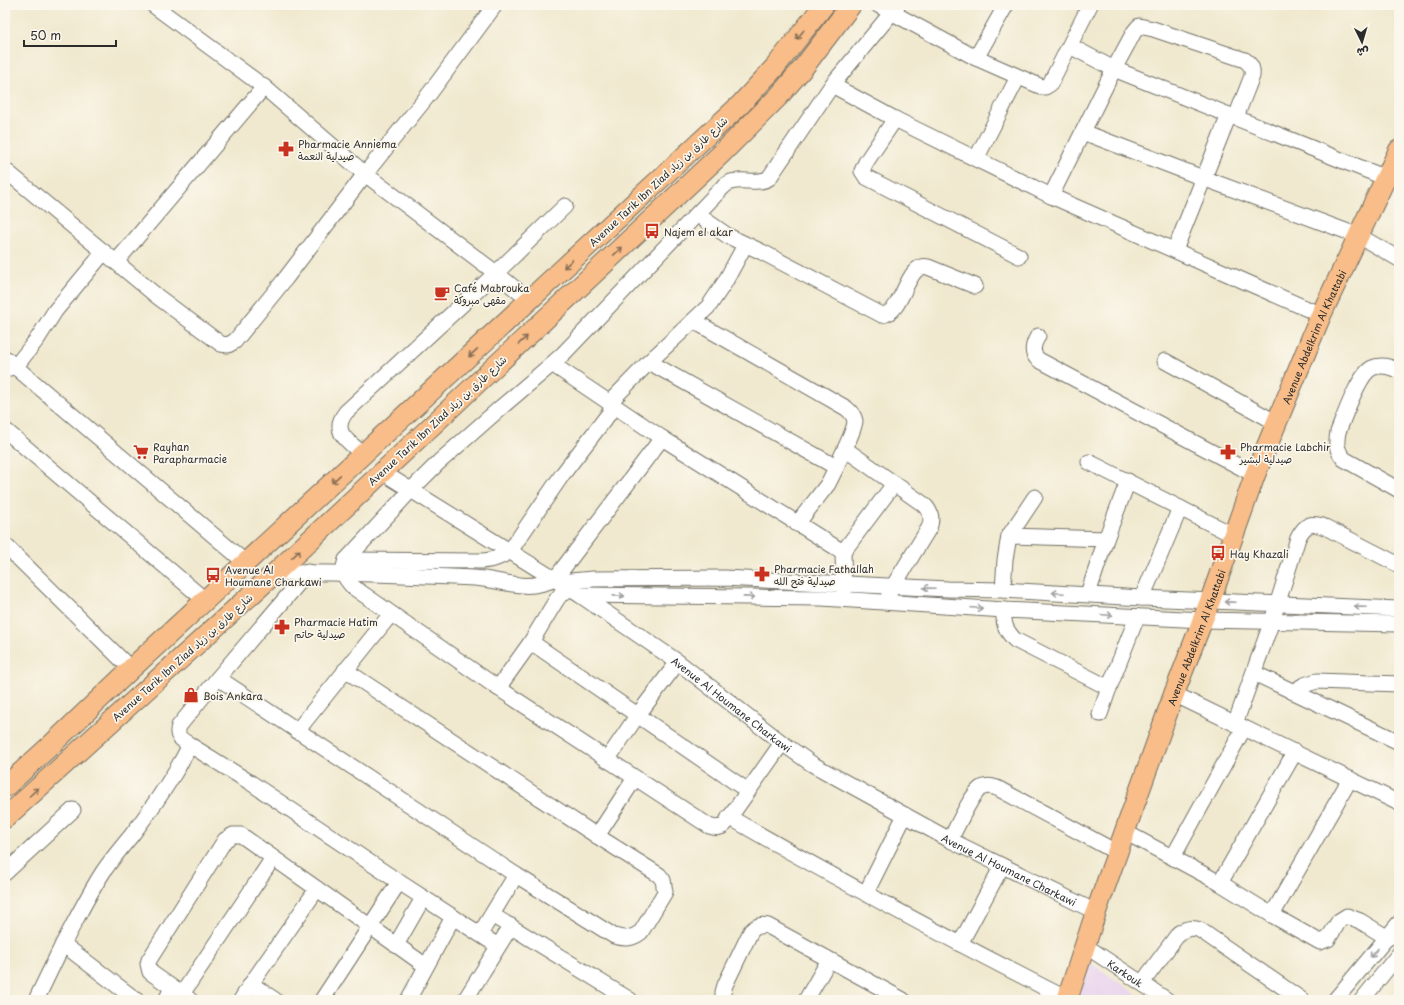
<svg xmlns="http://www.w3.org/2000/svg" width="1404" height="1005" font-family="'Playpen Sans','Playpen Sans Arabic',sans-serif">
<rect width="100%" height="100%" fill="#fbf7ec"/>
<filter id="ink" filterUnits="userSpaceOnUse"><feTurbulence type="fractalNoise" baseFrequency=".025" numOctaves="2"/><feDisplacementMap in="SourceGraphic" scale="8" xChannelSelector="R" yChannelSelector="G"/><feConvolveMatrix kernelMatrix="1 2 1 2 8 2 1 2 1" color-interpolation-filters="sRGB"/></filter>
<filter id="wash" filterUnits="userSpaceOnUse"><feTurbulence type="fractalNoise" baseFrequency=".012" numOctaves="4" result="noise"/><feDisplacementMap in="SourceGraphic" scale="16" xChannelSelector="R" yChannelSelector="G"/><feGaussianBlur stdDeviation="0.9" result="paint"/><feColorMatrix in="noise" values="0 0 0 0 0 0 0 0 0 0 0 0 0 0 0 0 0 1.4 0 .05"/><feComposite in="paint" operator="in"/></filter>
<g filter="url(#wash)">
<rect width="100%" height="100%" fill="#f0e9cf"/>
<!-- built -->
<path fill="#e8d2ee" d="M1089 962 1145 1000H1077Z"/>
</g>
<g filter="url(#ink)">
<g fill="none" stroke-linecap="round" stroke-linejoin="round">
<defs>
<g id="minor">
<path d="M153 5 264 87 365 174 496 273 529 300"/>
<path d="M878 5 976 58 1042 87H1045L1050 84 1090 5"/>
<path d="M1070 46 1114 69 1386 178"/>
<path d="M976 58 1006 5"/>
<path d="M832 85 895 119 1051 196 1321 315"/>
<path d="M895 119 866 162 862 171 866 177 1019 256"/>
<path d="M1083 132 1203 178 1359 236 1399 259"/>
<path d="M976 159 1018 77"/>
<path d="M5 170 158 297 221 344 228 345 235 341 286 278 365 174 430 93 495 5"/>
<path d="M1051 196 1114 69 1134 32 1139 26 1153 29 1245 60C1251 65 1253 68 1252 76L1236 117"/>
<path d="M697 214 705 220 728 236 762 252 882 315C904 314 906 261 928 267L975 286"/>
<path d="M1175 250 1229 115"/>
<path d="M116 262 264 87"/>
<path d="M694 321 846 408C850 411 854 415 855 421 855 430 833 474 828 484L797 524"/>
<path d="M1038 336C1033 344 1030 354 1039 360L1255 475"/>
<path d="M5 358 246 563"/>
<path d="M1165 361 1277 423"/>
<path d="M649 362 836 467"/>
<path d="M552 364 662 438 843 552 844 593"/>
<path d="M6 369 16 366 38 338 55 311 104 252"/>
<path d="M1399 371C1391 367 1381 364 1372 368 1359 374 1344 417 1338 432 1336 443 1336 450 1344 459L1399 490"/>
<path d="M609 403 649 362 709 306 725 282 745 245"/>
<path d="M5 430 206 601"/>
<path d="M845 449 923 504C931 511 933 518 929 528L889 593"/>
<path d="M363 454C349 442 330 432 346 412L496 273 565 206"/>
<path d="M1089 462 1233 535"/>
<path id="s1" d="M382 472 580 595 678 662 782 743 812 764 950 840 1096 912"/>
<path d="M1009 536 1106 539"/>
<path d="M5 545 131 669"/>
<path d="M843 552 894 484"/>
<path d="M346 560 481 561C493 560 500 558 510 551L562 475 614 407"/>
<path d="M275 573C342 572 408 575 474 578 505 580 524 593 555 579L662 438"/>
<path d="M559 582 593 579 724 578 948 589 1003 590 1142 598 1399 609"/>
<path d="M1003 590 1005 560 1009 536 1035 497"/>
<path d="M1088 594 1106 539 1128 481"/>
<path d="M580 595 822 598 1004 610 1203 620 1399 624"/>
<path d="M1142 598 1180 508"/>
<path d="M1004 610C1003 623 1005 630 1015 640L1109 688"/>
<path d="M531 642 748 791"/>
<path d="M1254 673 1399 742"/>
<path d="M218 678 516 875 614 936C625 939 632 939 641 932L665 892 663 880 659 875 597 836 345 670"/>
<path d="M498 688 531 642 557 599 561 594 571 590"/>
<path d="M1293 692 1304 685 1317 681 1399 684"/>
<path d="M1174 694 1399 803"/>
<path d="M1100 714 1109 688 1137 617"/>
<path d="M1235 724 1272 621 1298 538C1305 524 1311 522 1325 527L1399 565"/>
<path d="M297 731 391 614"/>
<path d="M782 743 725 824C720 829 715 828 709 826L498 688 353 587C344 577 341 573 346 560L411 490 439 462 498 410 552 364 564 353 721 189C724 186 727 183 731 182 743 178 758 185 769 178L832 85 898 5"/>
<path d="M190 745 251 783 399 882 498 946"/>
<path d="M607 760 637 716 678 662"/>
<path d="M729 817C840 881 953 941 1067 999"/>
<path d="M1125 832 1220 883 1272 915 1320 942 1328 939 1339 921 1347 916 1360 921 1388 938"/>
<path d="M597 836 635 778"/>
<path d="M950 840C956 829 972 793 981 788 987 785 993 786 999 789L1118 853"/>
<path d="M1173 857 1244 728"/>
<path d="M5 873 73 810"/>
<path d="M1220 883 1295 752"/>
<path d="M866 893 905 815"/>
<path d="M492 915 630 1000"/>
<path d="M1272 915 1350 779"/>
<path d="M480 934 516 875"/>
<path d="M63 944C76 920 88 895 103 872 111 860 121 848 131 836 153 807 174 777 190 745 182 740 175 737 179 726L218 678 308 572"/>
<path d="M960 944 1002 866"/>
<path d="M396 945 423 898"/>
<path id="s2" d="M1084 945 1167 1000"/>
<path d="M1142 983 1179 933C1186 928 1192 927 1200 930L1302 1000"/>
<path d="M251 984 317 889"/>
<path d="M182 994 273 858"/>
<path d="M36 1000 63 944 136 1000"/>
<path d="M166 1000 172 988"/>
<path d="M190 1000 150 972 148 964 149 960 225 840 233 835H241L426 966"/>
<path d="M241 1000 251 984 275 1000"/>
<path d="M322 1000 399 882"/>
<path d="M408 1000 453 917"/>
<path d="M465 1000 511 926"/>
<path d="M723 1000V992L725 985 751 931C756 926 761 924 768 926L903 1000"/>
<path d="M806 1000 829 960"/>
<path d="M1335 1000 1399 923"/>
<path d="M1362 1000 1399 954"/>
</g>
<g id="major">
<path d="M5 787 49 747 131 669 741 104 775 67 824 5"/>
<path d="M5 818 275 573 721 154 778 97 803 68 851 5"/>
<path id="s3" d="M1067 1000 1096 912 1174 694 1210 601 1255 475 1321 315 1399 150"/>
</g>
</defs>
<!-- minor casing -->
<use href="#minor" stroke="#706e64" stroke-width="17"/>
<!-- major casing -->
<use href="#major" stroke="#706e64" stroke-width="22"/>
<!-- minor -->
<use href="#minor" stroke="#fff" stroke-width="15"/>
<!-- major -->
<use href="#major" stroke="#f8bd88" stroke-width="20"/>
</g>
<!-- one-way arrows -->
<defs><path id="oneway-shaft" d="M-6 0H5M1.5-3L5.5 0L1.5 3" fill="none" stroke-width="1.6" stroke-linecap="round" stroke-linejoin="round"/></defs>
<g stroke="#876d55">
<use href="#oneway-shaft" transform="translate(800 35) rotate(129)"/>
<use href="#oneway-shaft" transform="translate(618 251) rotate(-43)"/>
<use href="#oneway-shaft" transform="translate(568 264) rotate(137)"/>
<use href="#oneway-shaft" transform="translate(523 340) rotate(-43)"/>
<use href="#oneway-shaft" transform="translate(473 353) rotate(137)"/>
<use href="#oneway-shaft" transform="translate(336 479) rotate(137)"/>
<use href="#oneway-shaft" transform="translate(296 554) rotate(-43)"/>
<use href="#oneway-shaft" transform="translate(34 792) rotate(-42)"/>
</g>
<g stroke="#a0a0a0">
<use href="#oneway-shaft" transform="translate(929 588) rotate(-178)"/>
<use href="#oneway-shaft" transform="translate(1058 593) rotate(-177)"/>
<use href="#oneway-shaft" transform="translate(619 596) rotate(1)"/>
<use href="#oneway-shaft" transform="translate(749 597) rotate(1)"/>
<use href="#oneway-shaft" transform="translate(1230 602) rotate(-178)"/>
<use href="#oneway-shaft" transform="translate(1360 607) rotate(-178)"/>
<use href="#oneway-shaft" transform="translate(977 608) rotate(3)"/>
<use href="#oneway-shaft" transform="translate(1107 615) rotate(3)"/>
<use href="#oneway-shaft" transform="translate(1374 953) rotate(131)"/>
</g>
</g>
<!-- icons -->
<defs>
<symbol id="pharmacy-bare" viewBox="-9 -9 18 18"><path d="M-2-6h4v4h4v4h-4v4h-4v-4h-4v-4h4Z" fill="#c8321e" stroke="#fbf7ec" stroke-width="2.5" paint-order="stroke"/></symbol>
<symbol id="bus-bare" viewBox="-9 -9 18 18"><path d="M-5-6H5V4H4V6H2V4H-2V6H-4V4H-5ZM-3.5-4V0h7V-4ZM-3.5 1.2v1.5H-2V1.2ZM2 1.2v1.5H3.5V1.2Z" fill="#c8321e" stroke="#fbf7ec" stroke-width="2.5" paint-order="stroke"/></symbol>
<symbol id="cafe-bare" viewBox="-9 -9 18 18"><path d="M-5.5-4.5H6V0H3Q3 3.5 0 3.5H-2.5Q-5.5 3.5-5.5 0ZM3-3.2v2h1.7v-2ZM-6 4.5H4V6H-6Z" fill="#c8321e" stroke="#fbf7ec" stroke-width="2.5" paint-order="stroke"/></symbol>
<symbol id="supermarket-bare" viewBox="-9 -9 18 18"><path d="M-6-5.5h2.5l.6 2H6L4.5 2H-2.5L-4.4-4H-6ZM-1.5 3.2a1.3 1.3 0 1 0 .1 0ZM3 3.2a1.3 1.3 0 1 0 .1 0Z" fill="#c8321e" stroke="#fbf7ec" stroke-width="2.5" paint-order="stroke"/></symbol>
<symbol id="shop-bare" viewBox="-9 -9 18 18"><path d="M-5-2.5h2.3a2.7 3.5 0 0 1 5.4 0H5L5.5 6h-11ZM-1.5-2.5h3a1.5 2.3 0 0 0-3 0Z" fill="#c8321e" stroke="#fbf7ec" stroke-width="2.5" paint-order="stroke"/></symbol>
</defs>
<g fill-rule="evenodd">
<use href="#pharmacy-bare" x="275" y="138" width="22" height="22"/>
<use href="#bus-bare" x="641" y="220" width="22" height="22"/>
<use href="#cafe-bare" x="431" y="282" width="22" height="22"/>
<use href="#supermarket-bare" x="130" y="441" width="22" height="22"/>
<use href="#pharmacy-bare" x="1217" y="441" width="22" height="22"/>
<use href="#bus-bare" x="1207" y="542" width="22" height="22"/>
<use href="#pharmacy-bare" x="751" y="563" width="22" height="22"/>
<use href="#bus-bare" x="202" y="564" width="22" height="22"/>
<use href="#pharmacy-bare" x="271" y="616" width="22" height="22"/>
<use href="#shop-bare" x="180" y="684" width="22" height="22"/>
</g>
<g text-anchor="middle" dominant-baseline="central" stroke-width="3.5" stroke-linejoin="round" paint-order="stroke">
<!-- poi labels -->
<g font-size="10" fill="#2b2b2b" stroke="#fbf7ec" text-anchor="start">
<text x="298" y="143">Pharmacie Anniema<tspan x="298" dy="12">صيدلية النعمة</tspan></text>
<text x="664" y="231">Najem el akar</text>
<text x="454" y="287">Café Mabrouka<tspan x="454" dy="12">مقهى مبروكة</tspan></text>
<text x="153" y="446">Rayhan<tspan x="153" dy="12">Parapharmacie</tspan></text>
<text x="1240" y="446">Pharmacie Labchir<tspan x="1240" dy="12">صيدلية لبشير</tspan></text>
<text x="1230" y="553">Hay Khazali</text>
<text x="774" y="568">Pharmacie Fathallah<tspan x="774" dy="12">صيدلية فتح الله</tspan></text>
<text x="225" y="569">Avenue Al<tspan x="225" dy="12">Houmane Charkawi</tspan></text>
<text x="294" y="621">Pharmacie Hatim<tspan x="294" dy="12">صيدلية حاتم</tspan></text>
<text x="203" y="695">Bois Ankara</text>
</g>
<!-- street labels -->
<g font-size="10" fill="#2b2b2b" stroke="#fbf7ec">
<text transform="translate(658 181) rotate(-43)">Avenue Tarik Ibn Ziad شارع طارق بن زياد</text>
<text stroke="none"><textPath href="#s3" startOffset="708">Avenue Abdelkrim Al Khattabi</textPath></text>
<text transform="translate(437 420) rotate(-43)">Avenue Tarik Ibn Ziad شارع طارق بن زياد</text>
<text stroke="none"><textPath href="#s3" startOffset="385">Avenue Abdelkrim Al Khattabi</textPath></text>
<text transform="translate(182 657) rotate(-42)">Avenue Tarik Ibn Ziad شارع طارق بن زياد</text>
<text stroke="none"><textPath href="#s1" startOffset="420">Avenue Al Houmane Charkawi</textPath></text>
<text stroke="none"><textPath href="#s1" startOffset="744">Avenue Al Houmane Charkawi</textPath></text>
<text stroke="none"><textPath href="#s2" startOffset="50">Karkouk</textPath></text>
</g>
</g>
<!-- margin -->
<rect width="1404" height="1005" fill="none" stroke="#fbf7ec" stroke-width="20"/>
<!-- north arrow -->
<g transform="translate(1362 42) rotate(175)" stroke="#fbf7ec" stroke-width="3" paint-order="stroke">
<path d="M0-3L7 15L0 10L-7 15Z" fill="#2b2b2b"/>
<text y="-6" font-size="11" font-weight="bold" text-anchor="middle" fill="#2b2b2b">ش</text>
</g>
<!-- scale -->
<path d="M24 40v6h92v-6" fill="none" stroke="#2b2b2b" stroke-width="2"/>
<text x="30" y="40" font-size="12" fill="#2b2b2b" stroke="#fbf7ec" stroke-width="3" paint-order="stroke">50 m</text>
</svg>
